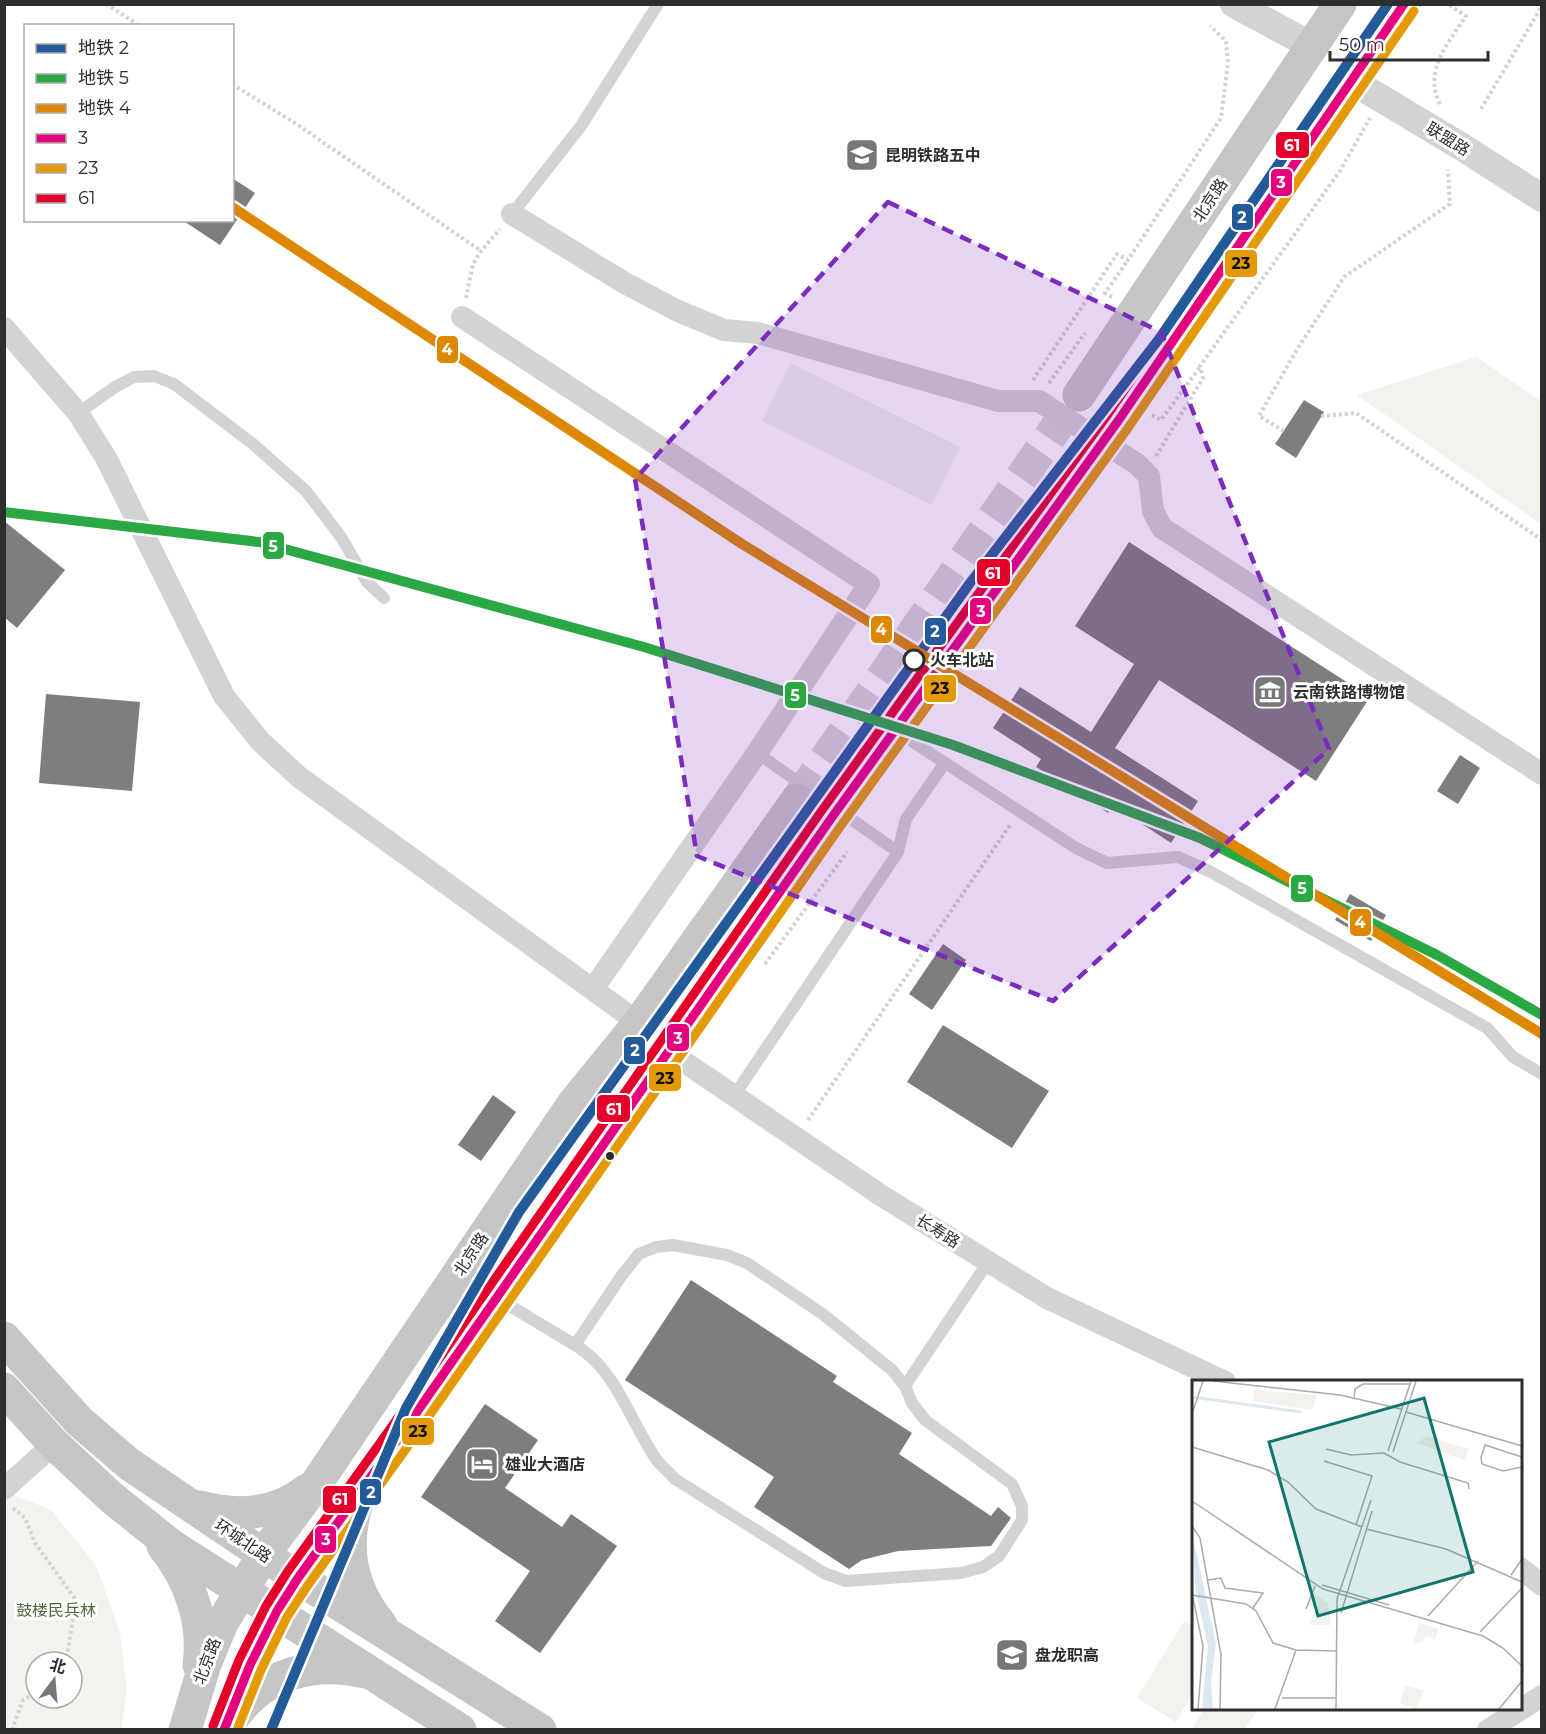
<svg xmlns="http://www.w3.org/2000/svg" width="1546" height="1734" font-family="Montserrat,'Noto Sans SC',sans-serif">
<rect width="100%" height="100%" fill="#fff"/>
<!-- green -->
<path fill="#f1f3ec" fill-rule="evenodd" d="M1476 357 1541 401V524L1357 395Z
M791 363 960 447 932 505 762 421Z
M9 1493 51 1510 96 1565 120 1633 127 1691 121 1729H5L4 1500ZM36 1662H72V1698H36Z
M1184 1621 1193 1627V1693L1176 1722 1137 1698Z
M1204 1709V1708L1258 1709 1245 1729H1192Z"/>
<!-- building -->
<path fill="#7e7e7e" d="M232 178 255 193 220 245 182 220H232Z
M1304 400 1324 412 1296 458 1275 444Z
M4 521 65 570 17 628 4 617Z
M1129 542 1370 697 1316 781 1159 680 1115 748 1198 801 1171 843 1113 805 1108 813 1036 767 1041 759 993 728 1020 687 1091 732 1134 664 1075 626Z
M46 694 140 702 132 791 39 783Z
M1460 755 1480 768 1458 804 1437 791Z
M1350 894 1386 915 1371 941 1335 920Z
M943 944 966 960 932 1010 909 994Z
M943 1025 1049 1091 1012 1148 907 1082Z
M493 1095 516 1112 481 1161 458 1145Z
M691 1280 837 1376 833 1382 912 1433 899 1454 991 1516 998 1507 1011 1518 991 1546 898 1551 862 1560 849 1569 754 1507 774 1477 625 1380Z
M485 1404 538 1440 505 1488 562 1527 571 1514 617 1546 540 1653 495 1621 530 1571 421 1497Z"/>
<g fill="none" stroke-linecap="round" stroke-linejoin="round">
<!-- primary-tunnel -->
<path stroke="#d5d5d5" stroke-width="33" stroke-dasharray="33 16" stroke-linecap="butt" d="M797 800 1079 395
M830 820 1118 421"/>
<!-- path -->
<path stroke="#d3d3d3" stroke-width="4" stroke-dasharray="3 3" stroke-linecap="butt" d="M106 4 140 26
M232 84 298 125 481 251
M1440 104C1423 71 1448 43 1466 16L1448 4
M1481 109 1542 6
M1112 297 1105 293 1128 260
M466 298 473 264 481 251 500 229
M1033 380 1117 254 1128 260 1221 118 1228 63 1226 41 1210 26
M1049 383 1085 333
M1152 415 1161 420 1200 367
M1321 416 1356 413 1542 540
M1284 431 1259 416 1296 351 1344 277 1450 204 1448 170
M1156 456 1203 378 1200 366 1340 171 1370 118
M765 964 847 852
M808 1120 1010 825
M13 1508 25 1518 35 1543 76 1600 66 1662
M12 1730 23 1700 36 1693"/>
<!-- service -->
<path stroke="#d3d3d3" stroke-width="12" d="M512 214 581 126 658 4
M78 413 115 387 134 377 154 376 174 384 253 444 306 491 341 537 367 582 384 598
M893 729 1076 848 1107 863 1178 857 1211 872 1487 1028 1513 1057 1542 1074
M757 753 898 852
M734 1096 898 852 906 819 944 764
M497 1298 575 1345C616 1369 630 1421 656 1459 661 1466 669 1472 675 1479L824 1573 846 1581 961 1573 983 1567 999 1556 1022 1520V1506L1012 1484 925 1420 912 1403 905 1386 892 1370 824 1315 747 1263 727 1255 673 1245 656 1247 639 1254 622 1275 575 1345
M905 1386 988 1262"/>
<!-- minor -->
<path stroke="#d3d3d3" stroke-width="22" d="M512 214 623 282 678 311 724 330 758 333 998 401H1039L1137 464 1149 476 1153 511 1162 528 1542 774
M462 317 869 584 757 753 593 989
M4 328 78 413 106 458 224 696 260 741 299 777 639 1023
M668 1051 882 1196 1047 1298 1225 1382
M4 1489 54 1444
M1520 1568 1542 1585
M1488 1730 1542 1696"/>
<!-- tertiary -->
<path stroke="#d3d3d3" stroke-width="28" d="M1234 4 1312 46
M1352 81 1462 147 1542 198"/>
<!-- primary -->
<path stroke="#c6c6c6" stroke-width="33" d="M1079 395 1340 4
M1118 421 1404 4
M4 1338 79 1421 129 1464 298 1578 540 1730
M4 1389 54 1444 112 1498 172 1546 460 1730
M357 1503C343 1547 351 1589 381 1625
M200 1507C236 1517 277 1515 307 1490
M163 1546C190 1579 205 1622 199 1665
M235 1715C266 1673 315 1660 365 1672
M185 1730 205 1664 222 1623 264 1554 318 1481 573 1104 639 1023 797 800
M224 1730 250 1665 277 1611 298 1578 398 1439 830 820"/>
<defs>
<path id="bus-1" d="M224 1730 250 1665 277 1611 298 1578 398 1439 830 820 1118 421 1404 4"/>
<path id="bus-2" d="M237 1730 261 1670 287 1617 308 1585 408 1446 840 827 1128 428 1414 11"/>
<path id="bus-3" d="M213 1726 239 1660 266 1606 288 1571 388 1432 820 813 1108 414 1389 4"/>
</defs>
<!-- bus-1 casing -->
<use href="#bus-1" stroke="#fff" stroke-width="14"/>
<!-- bus-2 casing -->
<use href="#bus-2" stroke="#fff" stroke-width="14"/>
<!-- bus-3 casing -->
<use href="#bus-3" stroke="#fff" stroke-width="14"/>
<!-- bus-1 -->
<use href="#bus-1" stroke="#e5007d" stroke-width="9"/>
<!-- bus-2 -->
<use href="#bus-2" stroke="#e39a05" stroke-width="9"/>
<!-- bus-3 -->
<use href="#bus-3" stroke="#e4002b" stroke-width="9"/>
<defs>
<path id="metro-1" d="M271 1730 406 1408 519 1212 970 583 1159 339 1388 4"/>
<path id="metro-2" d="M4 512 259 542 644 647 953 745 1200 838 1437 955 1542 1015"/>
<path id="metro-3" d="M232 207 742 544 1542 1034"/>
</defs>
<!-- metro-1 casing -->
<use href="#metro-1" stroke="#fff" stroke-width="15"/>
<!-- metro-2 casing -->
<use href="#metro-2" stroke="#fff" stroke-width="15"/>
<!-- metro-3 casing -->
<use href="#metro-3" stroke="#fff" stroke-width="15"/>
<!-- metro-1 -->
<use href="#metro-1" stroke="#235a99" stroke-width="10"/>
<!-- metro-2 -->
<use href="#metro-2" stroke="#2aa844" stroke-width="10"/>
<!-- metro-3 -->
<use href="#metro-3" stroke="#d80" stroke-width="10"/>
</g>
<!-- marked area -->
<path fill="#7b2cbf" fill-opacity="0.2" stroke="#7b2cbf" stroke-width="4.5" stroke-dasharray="12 8" stroke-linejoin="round" d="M888 202 1161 332 1329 749 1053 1001 697 856 635 479Z"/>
<!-- icons -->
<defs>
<symbol id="school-square" viewBox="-11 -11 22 22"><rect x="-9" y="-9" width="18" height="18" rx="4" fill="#777" stroke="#fff"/><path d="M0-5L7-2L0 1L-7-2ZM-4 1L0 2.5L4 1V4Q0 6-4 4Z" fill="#fff"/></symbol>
<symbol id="museum-square" viewBox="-11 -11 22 22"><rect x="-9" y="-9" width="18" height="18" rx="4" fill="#777" stroke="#fff"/><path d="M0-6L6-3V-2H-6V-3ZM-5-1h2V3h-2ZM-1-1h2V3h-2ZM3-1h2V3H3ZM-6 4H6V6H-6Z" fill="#fff"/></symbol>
<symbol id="hotel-square" viewBox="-11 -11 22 22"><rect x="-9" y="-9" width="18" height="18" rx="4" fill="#777" stroke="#fff"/><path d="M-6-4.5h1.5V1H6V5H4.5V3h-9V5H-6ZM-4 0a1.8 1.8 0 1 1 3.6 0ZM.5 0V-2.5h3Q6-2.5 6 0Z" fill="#fff"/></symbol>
</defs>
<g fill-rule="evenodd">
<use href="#school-square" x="843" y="136" width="38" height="38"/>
<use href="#museum-square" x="1251" y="673" width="38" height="38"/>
<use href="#hotel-square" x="463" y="1445" width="38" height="38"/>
<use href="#school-square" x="993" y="1636" width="38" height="38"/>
</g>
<!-- markers -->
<circle fill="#fff" stroke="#2e2e2e" stroke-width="3" cx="914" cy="660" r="10"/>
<circle fill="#2e2e2e" stroke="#fff" stroke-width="2" cx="610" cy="1156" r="5"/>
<g text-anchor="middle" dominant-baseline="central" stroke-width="6" stroke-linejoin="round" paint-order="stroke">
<!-- street labels -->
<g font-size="16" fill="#2e2e2e" stroke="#fff">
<text transform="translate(1448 139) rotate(32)">联盟路</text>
<text transform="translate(1210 200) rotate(-56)">北京路</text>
<text transform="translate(938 1231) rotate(32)">长寿路</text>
<text transform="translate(471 1254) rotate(-56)">北京路</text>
<text transform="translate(243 1541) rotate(34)">环城北路</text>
<text transform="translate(207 1661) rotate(-69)">北京路</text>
</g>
<!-- poi labels -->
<g font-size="16" font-weight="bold" fill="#2e2e2e" stroke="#fff" text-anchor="start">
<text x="885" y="155">昆明铁路五中</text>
<text x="1293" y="692">云南铁路博物馆</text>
<text x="505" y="1464">雄业大酒店</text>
<text x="1035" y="1655">盘龙职高</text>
</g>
<!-- stop labels -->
<g font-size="16" font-weight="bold" fill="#2e2e2e" stroke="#fff" text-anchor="start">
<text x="930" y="660">火车北站</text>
</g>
<!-- park labels -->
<g font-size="16" fill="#536640" stroke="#fff">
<text x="56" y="1610">鼓楼民兵林</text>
</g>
</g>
<!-- overview -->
<g transform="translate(1192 1380)">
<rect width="330" height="330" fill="#fff"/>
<path d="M62 10 125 15 120 30 61 21ZM235 56 277 69 272 80 224 63ZM120 212 136 223 139 245H117L124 228 116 226ZM227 243 247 249 243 260 236 256 226 264 222 261ZM213 306 232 310 224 329 208 323Z" fill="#f1f3ec"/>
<path d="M0 153 24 264 19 301 21 329H10L16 266 4 213Z" fill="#dbe8ef"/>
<path fill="none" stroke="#dbe8ef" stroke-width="3" d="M0 17 109 32"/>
<path fill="none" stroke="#ababab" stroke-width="1.5" d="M21 1 148 15 209 29M162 17 163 9 171 4H218M214 32 330 66M0 34 11 1M0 67 76 90 96 102 124 129 170 147M134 69 159 75 192 73 208 82 276 103 277 109M196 71 219 1M201 72 224 1M330 77 293 65 289 77 290 84 311 91 330 87M132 81 180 96 164 145M0 121 131 209 291 256 311 268 330 286M0 146 8 158 29 275 28 329M174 149 254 169 330 202M319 195 330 179M16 200 29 198 33 208 71 213 61 228M130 205 197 225M0 215 54 224 64 231 81 263 104 270 144 271M1 218 11 266 6 329M114 229 123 206M149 233 180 131M236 236 286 181M288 252 330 208M90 318H144M83 329 104 270M144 329 145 219 179 120M307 329 330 301"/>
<path fill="#0f766e" fill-opacity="0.15" stroke="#0f766e" stroke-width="3" d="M232 18 281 192 126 236 77 62Z"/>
<rect width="330" height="330" fill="none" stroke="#2e2e2e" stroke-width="3"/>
</g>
<g stroke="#fff" stroke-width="2">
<rect x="1275" y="131" width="35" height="28" rx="6" fill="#e4002b"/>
<rect x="1270" y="168" width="23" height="29" rx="6" fill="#e5007d"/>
<rect x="1231" y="203" width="23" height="28" rx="6" fill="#235a99"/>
<rect x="1224" y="249" width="34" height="29" rx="6" fill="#e39a05"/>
<rect x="436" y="335" width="23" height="29" rx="6" fill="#d80"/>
<rect x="262" y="531" width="23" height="29" rx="6" fill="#2aa844"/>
<rect x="976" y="558" width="35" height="29" rx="6" fill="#e4002b"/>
<rect x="969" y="597" width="23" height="28" rx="6" fill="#e5007d"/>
<rect x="870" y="615" width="23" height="29" rx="6" fill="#d80"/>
<rect x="924" y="617" width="23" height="29" rx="6" fill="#235a99"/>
<rect x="923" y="674" width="34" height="29" rx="6" fill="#e39a05"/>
<rect x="784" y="681" width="23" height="28" rx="6" fill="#2aa844"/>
<rect x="1290" y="874" width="24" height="29" rx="6" fill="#2aa844"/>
<rect x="1349" y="908" width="23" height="29" rx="6" fill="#d80"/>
<rect x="666" y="1023" width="24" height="29" rx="6" fill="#e5007d"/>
<rect x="623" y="1036" width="23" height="29" rx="6" fill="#235a99"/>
<rect x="648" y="1063" width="34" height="29" rx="6" fill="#e39a05"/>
<rect x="596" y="1094" width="35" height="29" rx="6" fill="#e4002b"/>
<rect x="401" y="1417" width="34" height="29" rx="6" fill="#e39a05"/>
<rect x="359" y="1478" width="23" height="28" rx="6" fill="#235a99"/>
<rect x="322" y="1485" width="35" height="29" rx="6" fill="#e4002b"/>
<rect x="314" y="1525" width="23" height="29" rx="6" fill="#e5007d"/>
</g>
<g font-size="16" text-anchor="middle" font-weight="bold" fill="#fff">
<text x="1292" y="151">61</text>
<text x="1281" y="188">3</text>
<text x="1242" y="223">2</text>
<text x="447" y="355">4</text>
<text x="273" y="552">5</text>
<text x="993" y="579">61</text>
<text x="981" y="617">3</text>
<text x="881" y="635">4</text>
<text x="935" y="637">2</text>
<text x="795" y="701">5</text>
<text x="1302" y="894">5</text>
<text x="1360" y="928">4</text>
<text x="678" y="1044">3</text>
<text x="635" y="1056">2</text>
<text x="614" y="1115">61</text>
<text x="371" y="1498">2</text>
<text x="340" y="1505">61</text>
<text x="326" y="1545">3</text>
</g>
<g font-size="16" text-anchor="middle" font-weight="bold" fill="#111">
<text x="1241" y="269">23</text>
<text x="940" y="694">23</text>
<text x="665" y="1084">23</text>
<text x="418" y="1437">23</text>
</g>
<!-- border -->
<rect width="1546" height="1734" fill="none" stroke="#2e2e2e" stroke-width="12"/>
<!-- legend -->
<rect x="24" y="24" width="210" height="198" fill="#ffffff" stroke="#ababab" stroke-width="1.5"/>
<rect x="36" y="44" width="30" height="9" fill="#235a99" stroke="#ababab" stroke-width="1.5"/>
<text x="78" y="54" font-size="18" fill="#2e2e2e">地铁 2</text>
<rect x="36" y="74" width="30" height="9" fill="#2aa844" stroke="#ababab" stroke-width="1.5"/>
<text x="78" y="84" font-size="18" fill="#2e2e2e">地铁 5</text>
<rect x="36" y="104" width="30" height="9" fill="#dd8800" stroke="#ababab" stroke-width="1.5"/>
<text x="78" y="114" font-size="18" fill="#2e2e2e">地铁 4</text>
<rect x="36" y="134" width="30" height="9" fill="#e5007d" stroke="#ababab" stroke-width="1.5"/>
<text x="78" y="144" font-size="18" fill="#2e2e2e">3</text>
<rect x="36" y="164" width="30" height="9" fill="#e39a05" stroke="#ababab" stroke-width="1.5"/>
<text x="78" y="174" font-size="18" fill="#2e2e2e">23</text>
<rect x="36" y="194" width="30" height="9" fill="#e4002b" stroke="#ababab" stroke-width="1.5"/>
<text x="78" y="204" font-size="18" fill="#2e2e2e">61</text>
<!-- north arrow -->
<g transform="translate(54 1680) rotate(16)"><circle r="28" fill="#ffffff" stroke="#ababab" stroke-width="1.5"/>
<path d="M0-4.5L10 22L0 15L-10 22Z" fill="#777777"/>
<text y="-9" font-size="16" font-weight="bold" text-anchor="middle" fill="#2e2e2e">北</text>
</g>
<!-- scale -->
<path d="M1330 51v9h158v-9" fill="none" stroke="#2e2e2e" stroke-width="3"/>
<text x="1339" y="51" font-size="18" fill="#2e2e2e" stroke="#ffffff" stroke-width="4.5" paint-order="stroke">50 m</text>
</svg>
